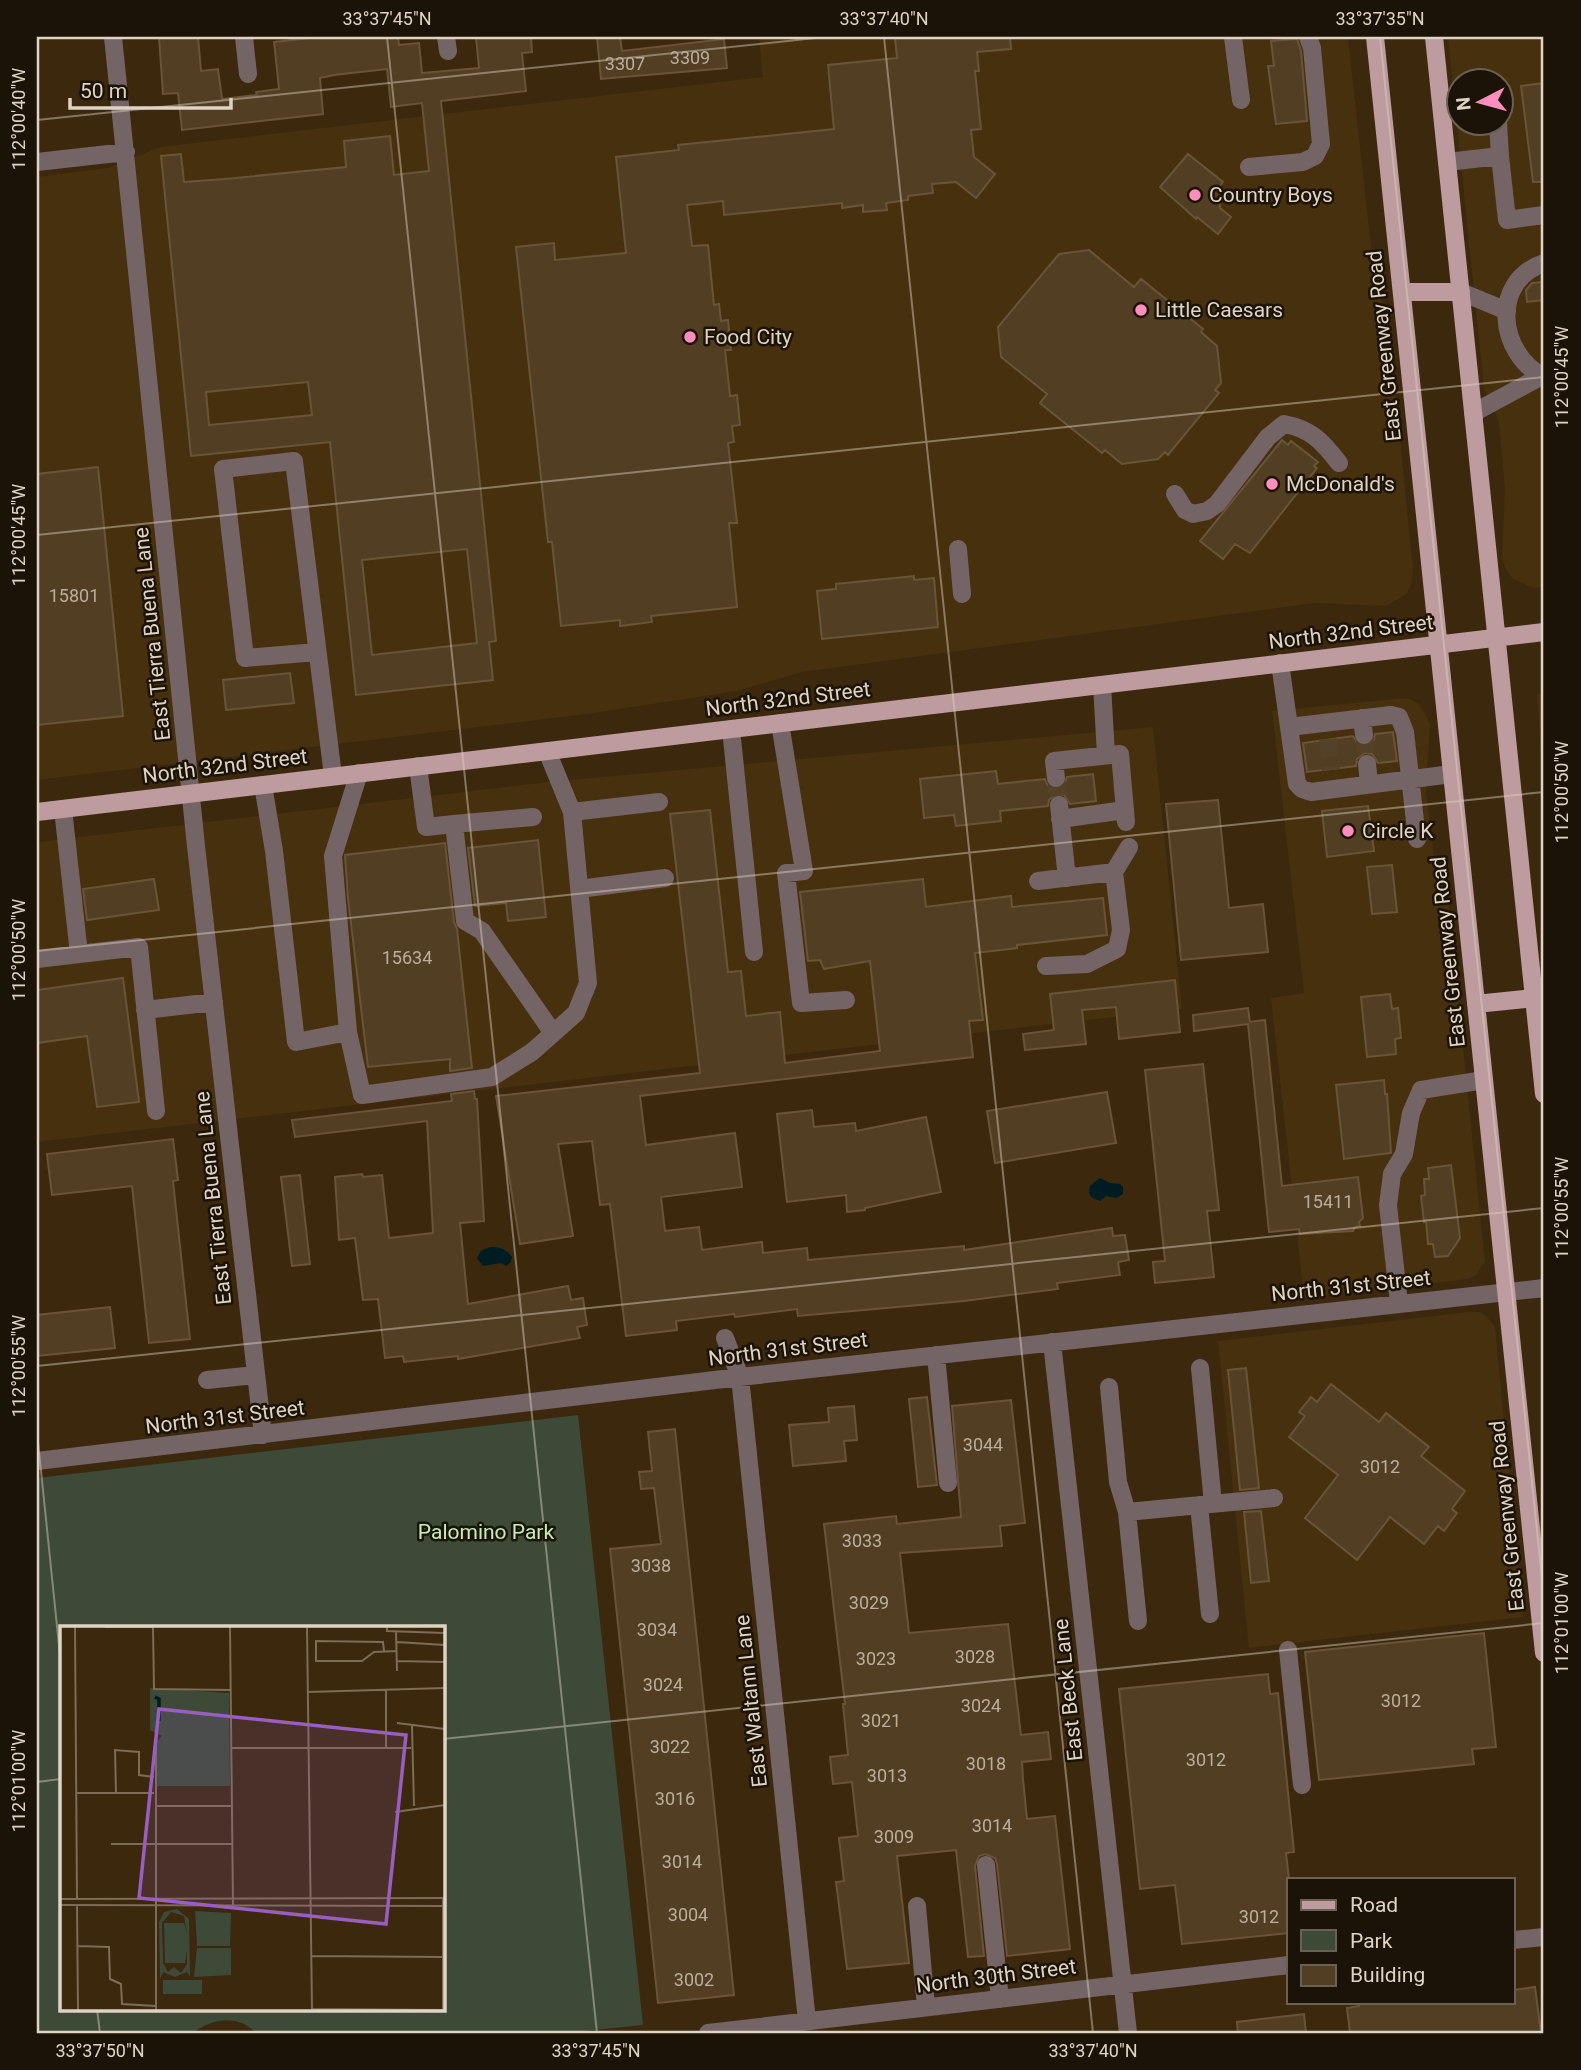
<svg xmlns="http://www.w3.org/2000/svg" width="1581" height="2070" font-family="Roboto,sans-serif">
<rect width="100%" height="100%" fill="#3b280d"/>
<!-- built -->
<path fill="#47300d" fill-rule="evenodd" d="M759 37H1348L1375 283 1388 318 1413 570 1412 581 1407 594 1386 606 1314 603 802 672 737 691 587 714 37 780V177L107 168 160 147 763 77Z
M1448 37H1544V587L1534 588 1513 579 1506 570 1502 559 1505 489 1499 423 1484 388ZM1458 80H1500V122H1458Z
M1544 693V799L1537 694Z
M1404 698 1410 699 1419 704 1430 723 1426 793 1435 865 1448 900 1485 1262 1476 1275 1468 1279 1304 1298 1271 998 1304 993 1272 711Z
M1153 727 1182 1009 37 1142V842L548 782Z
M1468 1312H1480L1488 1318 1495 1327 1523 1617 1249 1648 1218 1341Z"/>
<!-- green -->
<path fill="#3d4a38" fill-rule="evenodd" d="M578 1415 643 2025 564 2033H256C238 2014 212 2018 193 2033H37V1478ZM61 1627H443V2009H61Z"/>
<!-- water -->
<path fill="#001c23" d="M1100 1178 1110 1183 1120 1184 1123 1187V1194L1116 1198 1106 1196 1100 1201 1091 1197 1089 1193 1090 1186Z
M490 1247C500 1247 506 1249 512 1257L511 1262 506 1266 501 1263 483 1266 477 1258 481 1251Z"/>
<!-- building -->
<path fill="#523e23" stroke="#695438" stroke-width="2" fill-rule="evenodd" d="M159 37H198L201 71 218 69 222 99 257 95 256 92 279 89 274 42 321 37H398L399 45 419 43 422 73 479 68 476 37H531L532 52 522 53 526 91 441 101 496 641 489 642 493 680 356 695 330 442 191 456 161 156 181 154 184 182 225 179 346 167 344 141 390 136 394 175 429 171 422 103 391 107 387 69 334 75 320 78 323 114 182 130 178 93 163 94ZM308 382 312 415 209 425 206 392ZM467 549 477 643 372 655 362 560Z
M597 37H620L622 51 724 39 727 68 601 79Z
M895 37H1010L1011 49 977 52 979 71H975L981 129 971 130 974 157 995 174 976 198 956 182 932 184 933 193 908 196V200L886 203 887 210 863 212V205L842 208V203L724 215 723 201 687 205 692 246 708 245 714 305 719 304 721 321 728 320 731 350H725L730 396 737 395 740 425 732 426 734 442 728 443 737 523H729L737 607 651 616 652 622 620 626V620L561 626 552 542H548L516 247 554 243 555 260 626 253 616 157 679 150 678 145 834 129 828 65 897 58Z
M1297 39 1301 51 1307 121 1276 124 1268 66H1274L1271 41Z
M1544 83V182H1533L1521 86Z
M1188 154 1223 182 1219 187 1220 208 1231 217 1218 234 1197 217 1196 219 1160 187Z
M1089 250 1134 287 1141 279 1203 329 1201 332 1217 346 1221 383 1215 390 1219 393 1168 455 1165 452 1158 459 1122 464 1105 450 1102 453 1040 403 1047 394 1001 357 998 327 1059 254Z
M1544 282V300L1527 302 1526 290 1532 283Z
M1282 440 1288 445 1291 441 1318 462 1314 466 1317 468 1250 553 1235 544 1223 559 1200 541Z
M98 467 123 716 37 725V474Z
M914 576V580L934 578 938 627 822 639 817 591 836 589V584Z
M290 673 294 703 226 710 223 680Z
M1393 732 1397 761 1378 763 1372 754 1365 753 1357 759 1356 766 1307 772 1303 743 1353 736 1359 745 1366 746 1374 740 1375 734Z
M996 771 998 784 1045 779 1047 785 1057 789 1063 787 1067 777 1093 774 1096 801 1070 804 1064 795 1057 794 1049 800 1048 806 1000 811 1001 821 956 826 954 815 924 818 920 779Z
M1218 800 1229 908 1263 904 1268 952 1181 960 1166 804Z
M1368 806 1374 851 1327 857 1322 811Z
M710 810 728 972 741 971 746 1016 780 1012 785 1063 880 1051 870 961 824 969 820 960 808 961 800 892 923 879 926 907 1011 896 1012 907 1103 898 1107 935 1017 945V948L975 953 983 1020 969 1021 973 1057 640 1096 646 1145 735 1133 742 1187 661 1197 665 1231 699 1227 702 1250 762 1242 763 1253 807 1248 808 1260 964 1246V1250L1112 1228 1113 1236 1125 1235 1129 1260 1118 1262 1120 1275 1057 1283 1058 1289 964 1301 798 1316 797 1309 735 1317 734 1314 676 1321 677 1330 626 1336 610 1204 600 1205 592 1141 558 1144 573 1236 520 1244 496 1096 700 1073 670 814Z
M538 840 546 917 508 921 506 903 475 906 468 848Z
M445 843 454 922 457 929 472 1068 450 1071V1059L368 1067 348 898 345 855Z
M1392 865 1397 912 1372 914 1367 867Z
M154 879 159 910 87 920 83 889Z
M123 978 139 1102 97 1107 87 1036 37 1043V990Z
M1175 980 1180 1032 1119 1039 1116 1007 1082 1010 1086 1044 1025 1050 1023 1034 1054 1030 1050 994Z
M1390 994 1392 1009 1398 1008 1401 1038 1395 1039 1396 1054 1367 1057 1361 997Z
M1248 1008 1250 1022 1265 1020 1282 1186 1358 1177 1363 1218 1359 1222 1360 1226 1355 1227 1353 1231 1300 1234 1299 1229 1269 1232 1248 1024 1194 1031 1193 1015Z
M1203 1064 1219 1210 1207 1211 1214 1277 1155 1283 1153 1262 1165 1261 1145 1070Z
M1384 1080 1385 1094H1387L1391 1153 1344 1159 1336 1085Z
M474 1091 475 1099H477L484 1221 460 1223 468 1304 568 1286 571 1300 583 1298 587 1325 577 1327 580 1338 458 1359V1356L404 1362 403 1356 385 1358 378 1299 363 1300 355 1238 339 1240 335 1177 362 1174 363 1177 382 1175 389 1238 433 1233 427 1121 295 1137 292 1120 452 1101 451 1094Z
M1107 1092 1116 1143 995 1163 987 1111Z
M812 1110 814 1127 855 1123 856 1131 926 1117 941 1192 865 1208V1210L847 1212 846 1195 787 1202 777 1114Z
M173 1139 178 1180 173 1181 190 1339 149 1343 132 1186 52 1195 47 1154Z
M1451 1165 1460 1238 1448 1256 1435 1257 1433 1244H1428L1426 1221 1424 1222 1421 1196 1425 1195 1424 1179H1429L1428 1168Z
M300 1175 310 1264 292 1266 281 1177Z
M110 1307 115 1348 37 1356V1315Z
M1246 1368 1259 1488 1240 1490 1228 1370Z
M1331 1384 1379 1422 1386 1413 1429 1447 1421 1456 1465 1491 1452 1509 1457 1513 1444 1531 1438 1526 1424 1544 1390 1517 1357 1560 1305 1518 1338 1475 1289 1437 1305 1416 1299 1412 1311 1397 1317 1402Z
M927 1397 937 1485 918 1487 909 1399Z
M1011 1400 1025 1523 1000 1526 1002 1546 900 1553 902 1572 909 1633 1008 1624 1021 1735 1048 1732 1051 1759 1022 1762 1023 1779 1027 1819 1055 1816 1070 1949 1007 1956 997 1864 995 1858 985 1854 979 1856 975 1866 984 1956 968 1957 956 1850 897 1856 909 1963 847 1969 836 1882 844 1881 839 1838 858 1836 852 1782 833 1784 830 1757 848 1755 843 1704H845L824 1524 896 1516 897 1524 961 1517 952 1406Z
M854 1406 857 1440 844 1441 846 1461 793 1466 789 1425 829 1422 828 1408Z
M675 1429 734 1995 658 2003 610 1549 661 1544 654 1488 641 1489 639 1472 652 1471 648 1432Z
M1261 1511 1269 1581 1251 1583 1244 1512Z
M1484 1633 1496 1747 1472 1749 1474 1764 1319 1780 1305 1652Z
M1268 1674 1270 1694 1278 1693 1294 1852 1286 1853 1289 1879V1933L1182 1944 1175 1885 1140 1889 1119 1689Z
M1535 1987 1541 2033H1350L1347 2008 1359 2006V2004L1381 2002H1513V1990Z
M1304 2014 1306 2033H1238L1237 2022Z"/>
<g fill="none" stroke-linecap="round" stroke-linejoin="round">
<!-- minor-tunnel -->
<path stroke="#544228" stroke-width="18" stroke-dasharray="18 9" stroke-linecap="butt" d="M1364 735 1367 764
M1328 739 1331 770
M1056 778 1059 805"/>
<!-- minor -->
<path stroke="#756466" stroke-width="18" d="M113 37 196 846 263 1435
M244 37 248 74
M446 37 448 51
M1233 37 1241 100
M1500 156 1507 220 1544 215
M37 162 126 152
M1447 162 1500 156 1498 122
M1249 167 1303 162 1315 156 1321 144 1312 48 1308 37
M1544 263C1490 281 1498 354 1544 377
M1461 292 1507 311
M1473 413 1542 376
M1175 494 1185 510 1193 514 1207 511 1217 504 1268 437 1284 424C1311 429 1322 441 1339 463
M958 549 962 594
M317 652 245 658 223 469 294 461 333 776
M1280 663 1297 784 1302 789 1311 792 1452 774
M1102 685 1106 755
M1362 718 1364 735
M780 723 804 871 786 873 801 1003 846 1000
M1289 727 1391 715 1399 717 1405 732 1417 839
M731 729 754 952
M547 751 572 812 659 802
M1367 764 1369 784
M418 766 426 827 454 824 465 921 482 931 553 1033
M1056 778 1054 761 1120 754 1126 822
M263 785 274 851 296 1042 348 1032 333 856 359 773
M1059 805 1067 878
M63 809 79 954
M1060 819 1125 810
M454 824 533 817
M1038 881 1114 872 1129 847
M579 889 665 878
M37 959 139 947 156 1111
M1046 966 1087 964 1117 949 1121 930 1114 872
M145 1010 214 1002
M348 1032 362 1095 492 1077 532 1052 576 1013 588 983 572 812
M1399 1303 1388 1205 1392 1174 1404 1154 1411 1113 1421 1090 1484 1080
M725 1338 740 1377 807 2021
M1052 1342 1128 2033
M936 1355 948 1483
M1200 1368 1213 1504
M207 1380 255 1375
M1109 1387 1118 1482 1127 1512
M37 1461 740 1377 1544 1288
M1199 1505 1210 1614
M1138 1621 1127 1512 1274 1498
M1288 1650 1302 1785
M986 1865 1000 1999
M917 1906 926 2007
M1513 1940 1544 1937
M708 2033 1289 1965"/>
<!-- major -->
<path stroke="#be9b9e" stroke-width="18" d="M1375 37 1544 1653
M1434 37 1544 1094
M1402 292H1461
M37 812 1544 632
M1476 1004 1534 998"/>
</g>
<!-- ticks -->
<path fill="none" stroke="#dfd3c4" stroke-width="2" stroke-opacity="0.45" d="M387 37 597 2033M884 37 1093 2033M1380 37 1544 1597M37 120 825 37M37 535 1544 377M37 951 1544 792M37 1366 1544 1208M37 1432 61 1665M443 1739 1544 1623M37 1782 61 1779M97 2009 100 2033"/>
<!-- markers -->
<g fill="#fe8ebd" stroke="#1c1308" stroke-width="2.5">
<circle cx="1195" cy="195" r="7"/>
<circle cx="1141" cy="310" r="7"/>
<circle cx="690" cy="337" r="7"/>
<circle cx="1272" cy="484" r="7"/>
<circle cx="1348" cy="831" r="7"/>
</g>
<g text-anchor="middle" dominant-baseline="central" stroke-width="5" stroke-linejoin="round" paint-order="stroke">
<!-- number labels -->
<g font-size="18" fill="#bcae9c">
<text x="690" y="57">3309</text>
<text x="625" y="63">3307</text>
<text x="74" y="595">15801</text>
<text x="407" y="957">15634</text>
<text x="1328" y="1201">15411</text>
<text x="983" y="1444">3044</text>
<text x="1380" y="1466">3012</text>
<text x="862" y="1540">3033</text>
<text x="651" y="1565">3038</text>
<text x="869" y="1602">3029</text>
<text x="657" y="1629">3034</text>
<text x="975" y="1656">3028</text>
<text x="876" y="1658">3023</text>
<text x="663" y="1684">3024</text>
<text x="1401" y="1700">3012</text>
<text x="981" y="1705">3024</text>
<text x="881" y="1720">3021</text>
<text x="670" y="1746">3022</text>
<text x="1206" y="1759">3012</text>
<text x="986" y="1763">3018</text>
<text x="887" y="1775">3013</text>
<text x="675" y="1798">3016</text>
<text x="992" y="1825">3014</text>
<text x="894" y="1836">3009</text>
<text x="682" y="1861">3014</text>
<text x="688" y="1914">3004</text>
<text x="1259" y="1916">3012</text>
<text x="694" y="1979">3002</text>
</g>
<!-- poi labels -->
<g font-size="21" fill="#dfd3c4" stroke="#1c1308" text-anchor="start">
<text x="1209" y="195">Country Boys</text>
<text x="1155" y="310">Little Caesars</text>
<text x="704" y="337">Food City</text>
<text x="1286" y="484">McDonald's</text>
<text x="1362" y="831">Circle K</text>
</g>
<!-- street labels -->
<g font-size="21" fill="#dfd3c4" stroke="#1c1308">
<text transform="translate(1384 346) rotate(-96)">East Greenway Road</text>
<text transform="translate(1351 632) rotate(-7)">North 32nd Street</text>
<text transform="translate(152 634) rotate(-96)">East Tierra Buena Lane</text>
<text transform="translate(788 699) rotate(-7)">North 32nd Street</text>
<text transform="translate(225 766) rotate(-7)">North 32nd Street</text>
<text transform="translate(1448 952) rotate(-96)">East Greenway Road</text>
<text transform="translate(213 1198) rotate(-96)">East Tierra Buena Lane</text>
<text transform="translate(1351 1286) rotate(-6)">North 31st Street</text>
<text transform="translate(788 1349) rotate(-7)">North 31st Street</text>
<text transform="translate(225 1417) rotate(-7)">North 31st Street</text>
<text transform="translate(1507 1516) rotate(-96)">East Greenway Road</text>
<text transform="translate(1068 1690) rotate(-96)">East Beck Lane</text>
<text transform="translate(751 1701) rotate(-96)">East Waltann Lane</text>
<text transform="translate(996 1976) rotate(-7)">North 30th Street</text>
</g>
<!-- park labels -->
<g font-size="21" fill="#c5ebb7" stroke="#1c1308">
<text x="486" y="1532">Palomino Park</text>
</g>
</g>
<!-- overview -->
<g transform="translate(60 1626)">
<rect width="385" height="385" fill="#3b280d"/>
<path d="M90 62 169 67 170 160H96V116L102 110 90 104ZM117 283 129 293 130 351 127 346 115 351 103 346 100 353 99 296 104 286ZM111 286 124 290 127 308 124 297H104L105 337H125L127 325V338L121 347 114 341 108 346 103 337 102 297ZM135 285 171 287 170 320H137ZM137 322H171V349L134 351ZM103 354H142V368H103Z" fill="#3d4a38" fill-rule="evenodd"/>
<path fill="none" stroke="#001c23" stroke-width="3.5" d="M95 71 99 73V95"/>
<path fill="none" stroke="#7d6c56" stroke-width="2" d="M15 1 17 272M45 1H93M93 1 94 63 171 64M170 1 173 279M247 1 252 384M327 1V5L385 7M336 5 337 45M337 16 385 19M324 25 323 16 256 15V35H302L314 26 337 25M337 35 385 36M326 64V121M248 66 385 62M337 97 385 103M352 100 354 180M171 122H351M17 167H94M56 167 55 124 79 126V149L94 151M95 180H172M335 186 385 179M51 218H173M383 272V384M0 273 385 272M0 279 385 280M17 279 18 384M18 320 49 321 50 353 61 358 62 378 96 380M252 330 383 331M252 383 383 384M96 384V109"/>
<path fill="#995ec0" fill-opacity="0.15" stroke="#995ec0" stroke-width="3.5" d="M99 83 346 109 326 298 79 272Z"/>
<rect width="385" height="385" fill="none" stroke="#dfd3c4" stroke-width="3.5"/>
</g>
<!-- border -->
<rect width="1581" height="2070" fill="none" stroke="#1c1308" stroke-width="77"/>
<!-- legend -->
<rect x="1287" y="1878" width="228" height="126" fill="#1c1308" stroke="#6a6053" stroke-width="2"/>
<rect x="1301" y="1900" width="35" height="10" fill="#be9b9e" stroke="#6a6053" stroke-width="2"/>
<text x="1350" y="1912" font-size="21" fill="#dfd3c4">Road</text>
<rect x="1301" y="1930" width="35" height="21" fill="#3d4a38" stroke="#6a6053" stroke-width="2"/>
<text x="1350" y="1948" font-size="21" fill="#dfd3c4">Park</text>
<rect x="1301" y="1965" width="35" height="21" fill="#523e23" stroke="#6a6053" stroke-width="2"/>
<text x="1350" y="1982" font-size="21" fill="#dfd3c4">Building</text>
<!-- north arrow -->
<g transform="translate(1480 102) rotate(264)"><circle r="33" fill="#1c1308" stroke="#6a6053" stroke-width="2"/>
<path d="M0-5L12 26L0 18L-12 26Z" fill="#fe8ebd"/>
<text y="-10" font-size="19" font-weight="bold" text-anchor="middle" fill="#dfd3c4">N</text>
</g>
<!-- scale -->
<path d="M70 98v10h161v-10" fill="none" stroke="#dfd3c4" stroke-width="3.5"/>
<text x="80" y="98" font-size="21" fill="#dfd3c4" stroke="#1c1308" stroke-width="5" paint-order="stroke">50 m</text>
<rect x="38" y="38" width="1504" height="1994" fill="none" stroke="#dfd3c4" stroke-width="2.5"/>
<g font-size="18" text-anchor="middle" fill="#dfd3c4">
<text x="387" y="25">33°37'45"N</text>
<text x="884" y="25">33°37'40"N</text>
<text x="1380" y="25">33°37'35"N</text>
<text transform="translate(19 119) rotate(-90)" y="6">112°00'40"W</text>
<text transform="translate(1562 377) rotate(-90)" y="6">112°00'45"W</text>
<text transform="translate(19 535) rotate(-90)" y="6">112°00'45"W</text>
<text transform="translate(1562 792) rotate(-90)" y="6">112°00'50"W</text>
<text transform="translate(19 950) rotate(-90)" y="6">112°00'50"W</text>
<text transform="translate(1562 1208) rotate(-90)" y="6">112°00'55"W</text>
<text transform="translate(19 1366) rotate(-90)" y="6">112°00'55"W</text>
<text transform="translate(1562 1623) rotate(-90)" y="6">112°01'00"W</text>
<text transform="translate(19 1781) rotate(-90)" y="6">112°01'00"W</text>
<text x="100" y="2057">33°37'50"N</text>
<text x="596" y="2057">33°37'45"N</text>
<text x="1093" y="2057">33°37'40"N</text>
</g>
</svg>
